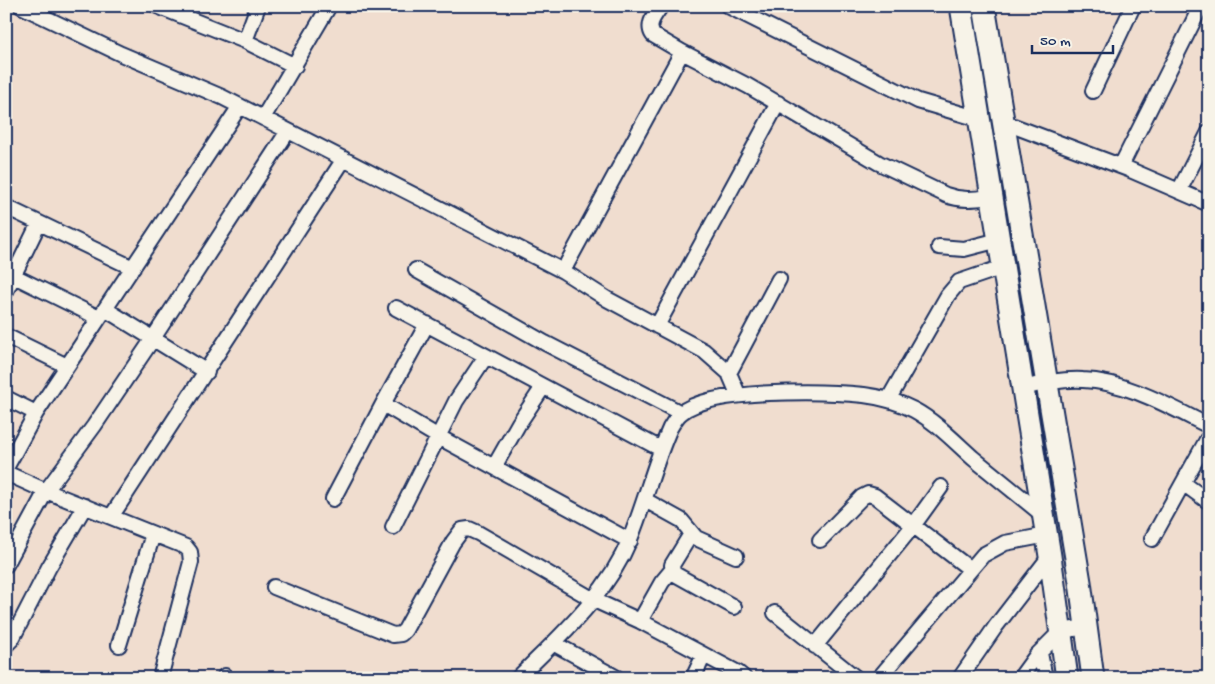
<svg xmlns="http://www.w3.org/2000/svg" width="1215" height="684" font-family="'Gochi Hand',sans-serif">
<rect width="100%" height="100%" fill="#f0ddcf"/>
<filter id="ink" filterUnits="userSpaceOnUse"><feTurbulence type="fractalNoise" baseFrequency=".02" numOctaves="2"/><feDisplacementMap in="SourceGraphic" scale="10" xChannelSelector="R" yChannelSelector="G"/><feConvolveMatrix kernelMatrix="1 2 1 2 8 2 1 2 1" color-interpolation-filters="sRGB"/></filter>
<g filter="url(#ink)">
<g fill="none" stroke-linecap="round" stroke-linejoin="round">
<defs>
<path id="minor" d="M21 6 121 54 222 97 563 271 607 299 704 351 729 373 738 394
M157 6 245 41 295 66
M661 6C655 15 646 24 653 35L682 52 748 86 879 163 946 195C962 201 975 199 992 197
M728 6 918 101 979 119
M245 41 258 6
M1093 91 1133 6
M263 118 329 6
M1003 122 1128 169 1209 204
M1121 166 1201 6
M1179 191 1209 132
M6 207 133 268
M939 247 964 249 999 240
M416 270 545 343 681 413
M563 271 682 52
M14 276 99 318
M6 291 39 223
M396 308 661 449
M105 309 207 372
M657 326 778 103
M6 336 67 366
M729 373 779 279
M1023 388C1042 383 1063 379 1083 380 1126 381 1172 408 1209 426
M6 398 36 413
M888 400 948 295 959 282 1003 267
M383 404 437 436 630 541
M494 467 519 423 543 387
M6 468 36 413 240 106
M6 473 46 491 186 547 190 552 191 562 160 678
M1183 483 1209 502
M333 499 383 404 427 324
M645 500 681 520 696 538 736 556
M111 517 344 159
M393 527 456 401 486 356
M691 534 672 565 673 573 734 607
M1152 539 1209 436
M820 540 862 497 868 494 875 496 970 569
M6 565 46 491 94 426 152 340 288 131
M274 587 393 635 401 634 405 630 453 542 462 530 469 529 478 533 594 600 640 621 738 673 744 678
M775 613 856 678
M640 621 662 582 672 570
M553 643 617 678
M6 645 12 639 49 567 85 506
M119 645 153 534
M815 646 913 526 941 487
M1040 653 1045 678
M224 678 225 676
M518 678C560 636 607 595 630 539 645 503 654 464 670 428 673 423 677 416 681 413 710 388 825 391 864 395 880 397 899 402 914 410 936 422 954 441 973 458 996 477 1020 496 1043 515
M693 678 704 655
M879 678 983 555 1005 543 1047 535
M960 678 996 626 1050 556
M1020 678 1036 656 1061 631 1086 627"/>
<path id="highway" d="M961 6 1050 556 1067 678
M984 6 1080 582 1093 678"/>
</defs>
<!-- minor casing -->
<use href="#minor" stroke="#1b2f5e" stroke-width="18"/>
<!-- highway casing -->
<use href="#highway" stroke="#1b2f5e" stroke-width="25"/>
<!-- minor -->
<use href="#minor" stroke="#f7f3e8" stroke-width="14"/>
<!-- highway -->
<use href="#highway" stroke="#f7f3e8" stroke-width="21"/>
</g>
</g>
<!-- margin -->
<rect width="1215" height="684" fill="none" stroke="#f7f3e8" stroke-width="25"/>
<rect x="12" y="12" width="1190" height="659" fill="none" stroke="#1b2f5e" stroke-width="2" filter="url(#ink)"/>
<!-- scale -->
<path d="M1032 45v8h81v-8" fill="none" stroke="#1b2f5e" stroke-width="2.5"/>
<text x="1040" y="45" font-size="15" fill="#1b2f5e" stroke="#f7f3e8" stroke-width="4" paint-order="stroke">50 m</text>
</svg>
